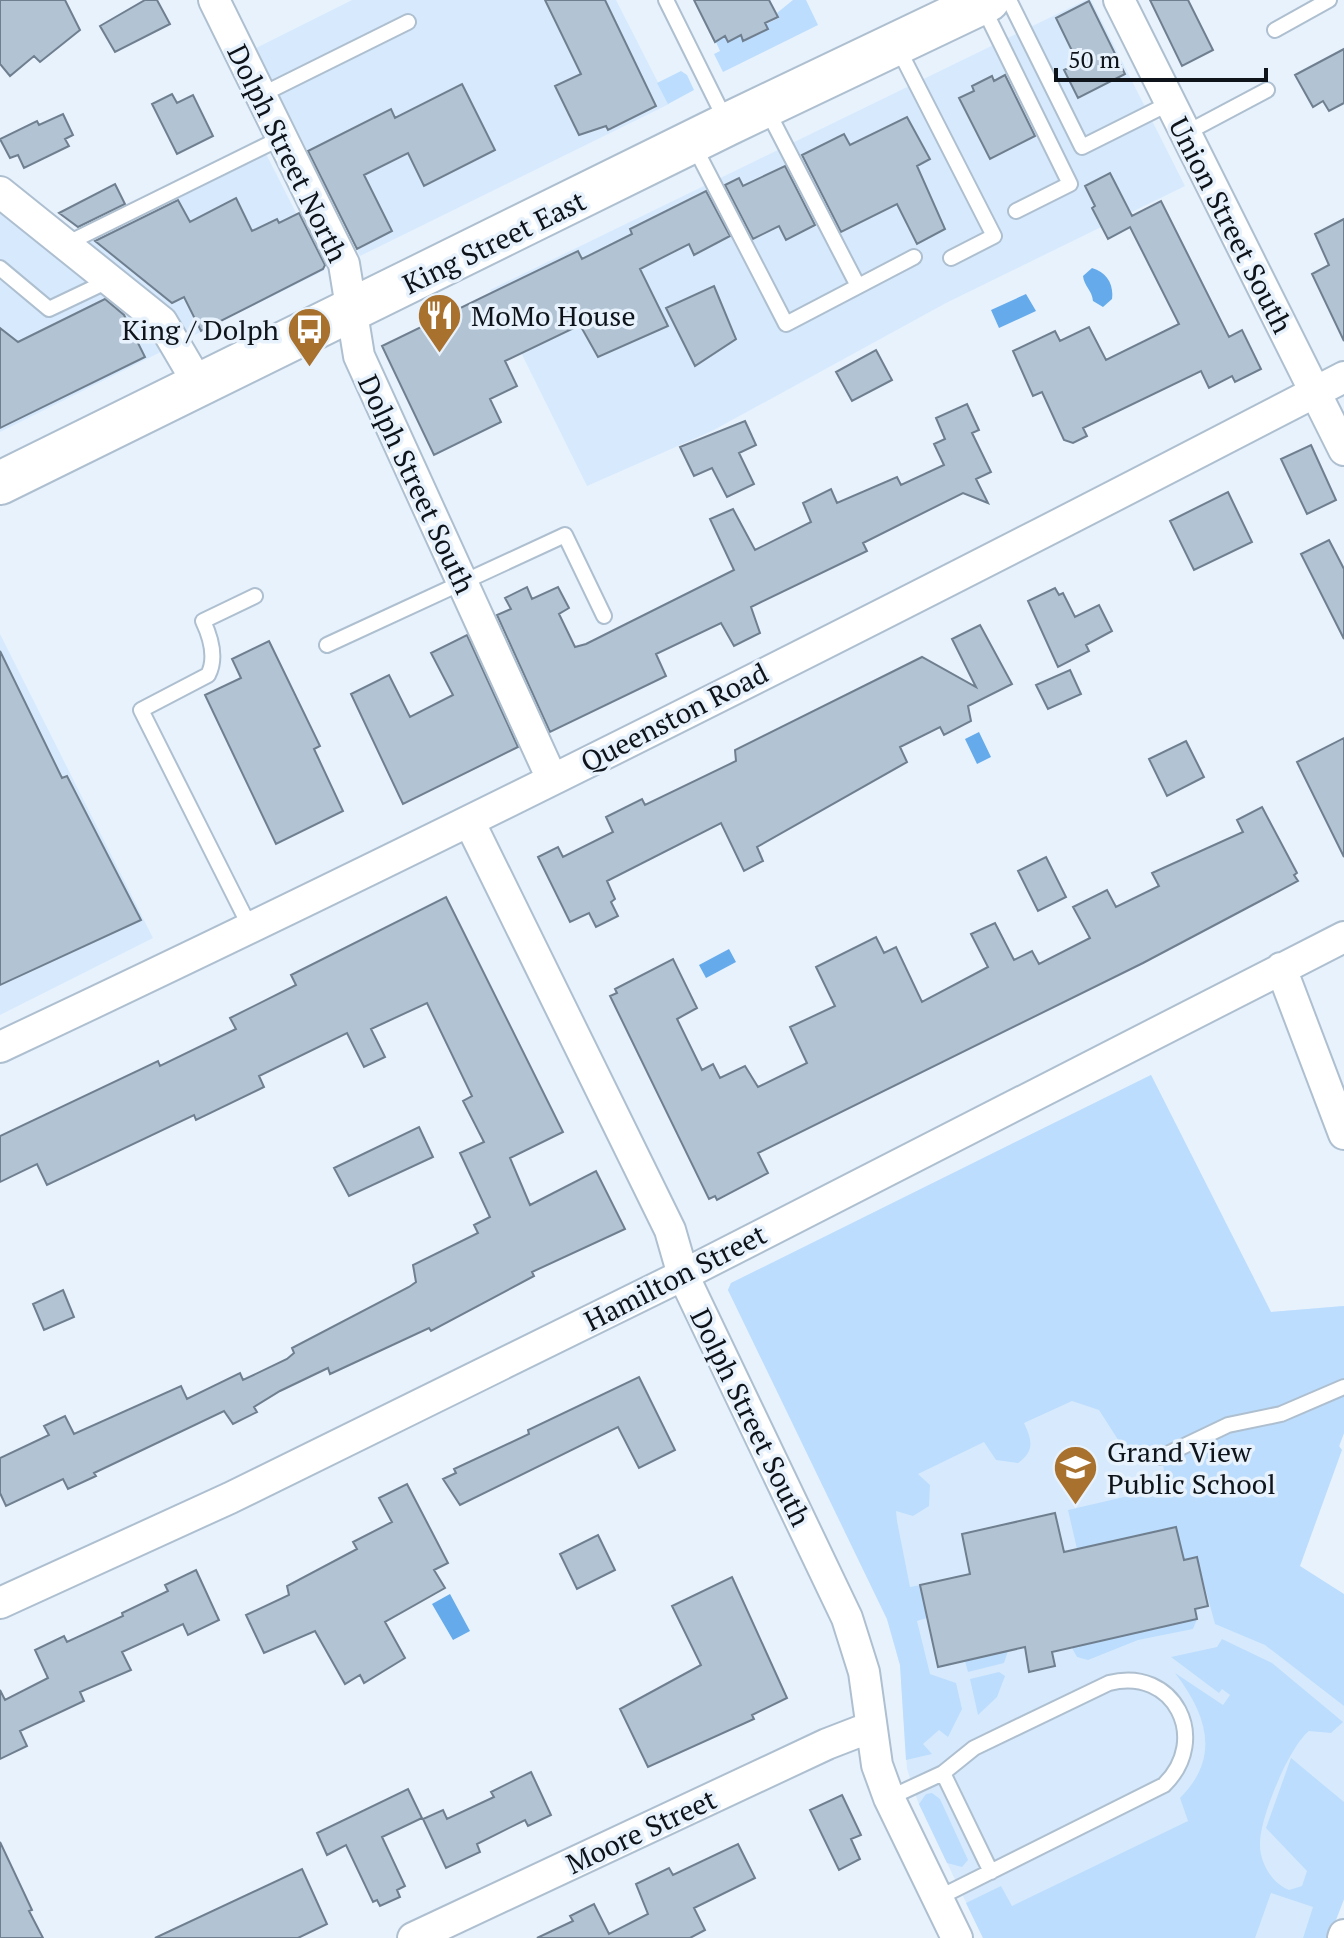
<svg xmlns="http://www.w3.org/2000/svg" width="1344" height="1938" font-family="'PT Serif',serif">
<rect width="100%" height="100%" fill="#e7f2fd"/>
<!-- built -->
<path fill="#d7eafd" d="M352 0H616L669 104 360 256 256 48Z
M1086 0H1091L1185 186 946 303 712 431 587 486 490 290Z
M259 140 325 270 0 432V211L60 257 187 193 180 178Z
M0 634 153 938 0 1015Z
M1151 1075 1271 1312 1344 1306V1433L1271 1645 1344 1699V1899L1329 1938H983L918 1802 907 1769 900 1665 887 1619 728 1290 731 1283Z"/>
<!-- green -->
<path fill="#bcddfd" d="M793 0H806L818 25 723 72 714 54 720 51 716 42 725 37 728 42 740 36 743 42 768 29 766 24 779 18 777 13Z
M681 71 687 75 694 90 668 104 657 83Z
M1151 1075 1271 1312 1344 1306V1381L1275 1409 1232 1418 1159 1448 1145 1451 1124 1449 1099 1410 1072 1401 1024 1423C1032 1440 1035 1451 1018 1463L996 1460 984 1442 918 1474 930 1485 929 1506 913 1516 896 1511 897 1521 910 1587 920 1585 927 1618 917 1621 930 1674 956 1683 962 1709 948 1737 939 1730 923 1744 932 1754 906 1760 900 1665 887 1619 728 1290 731 1283Z
M1344 1395V1433L1339 1446 1342 1450 1300 1566 1344 1594V1706L1265 1645 1215 1624 1197 1558 1184 1560 1077 1549 1068 1510 1167 1487 1163 1465 1230 1432 1279 1421Z
M1197 1619 1193 1629 1138 1640 1088 1660 1077 1657 1071 1646Z
M1222 1639 1272 1663 1343 1722 1331 1733 1309 1731C1289 1747 1259 1819 1260 1845 1260 1863 1272 1883 1289 1890L1302 1886 1307 1871 1266 1828 1291 1758 1344 1802V1899L1329 1938H1303L1313 1907 1271 1893 1255 1938H983L966 1903 1001 1886 1012 1906 1188 1821 1180 1798C1221 1757 1207 1715 1175 1673L1223 1705 1230 1695 1222 1689 1219 1693 1171 1657 1217 1647Z
M1008 1651 1004 1663 968 1672 965 1661Z
M999 1672 1005 1676 997 1697 978 1715 970 1679Z
M932 1793 940 1799 968 1860 962 1867 947 1863 919 1804 926 1794Z"/>
<!-- water -->
<path fill="#65aaea" d="M1092 268C1107 272 1114 285 1112 299L1103 307 1093 301C1092 290 1084 286 1083 276Z
M1026 294 1036 311 999 328 991 310Z
M979 732 991 757 977 764 965 739Z
M729 949 736 962 706 978 699 965Z
M450 1594 470 1631 453 1640 432 1604Z"/>
<!-- building -->
<path fill="#b2c3d4" stroke="#6f7f8f" stroke-width="2" d="M0 0H65L80 30 40 62 34 56 10 76 0 64Z
M145 0H157L170 24 115 52 100 26Z
M545 0H605L656 106 608 130 606 126 579 135 555 86 581 74Z
M694 0H769L778 17 765 23 768 29 743 41 741 35 728 42 725 36 715 42Z
M1150 0H1188L1213 50 1182 66Z
M1089 1 1125 74 1078 98 1064 70 1078 63 1056 18Z
M1344 49V103L1329 111 1323 101 1313 107 1295 75Z
M1005 75 1035 136 990 159 959 98 974 91 972 86 992 76 994 81Z
M462 84 495 150 424 186 408 153 364 175 392 231 357 249 308 151 391 109 395 118Z
M172 94 177 103 193 95 213 136 177 154 152 104Z
M63 114 73 135 65 139 69 146 24 168 18 155 10 158 0 139 37 121 39 125Z
M907 117 930 159 917 166 945 229 917 244 897 204 841 232 802 155 844 134 850 145Z
M785 166 815 225 786 240 779 226 753 239 725 185 739 178 743 186Z
M1110 173 1132 216 1161 201 1229 337 1242 330 1261 369 1235 382 1232 376 1209 388 1201 371 1083 428 1087 436 1073 443 1064 440 1042 392 1033 396 1013 351 1055 331 1060 341 1089 327 1106 360 1179 324 1130 227 1108 239 1092 208 1095 206 1085 186Z
M115 184 125 204 78 227 59 213Z
M706 191 730 236 694 255 689 244 640 269 668 326 598 357 580 325 505 361 517 386 490 399 501 422 434 455 382 346 578 251 582 259 632 234 630 229Z
M236 198 252 231 277 219 279 223 299 213 325 265 323 269 201 331 184 297 172 303 95 241 178 200 190 222Z
M1344 219V341L1312 274 1329 265 1315 234Z
M714 286 736 339 695 366 666 308Z
M105 299 124 315 145 357 0 428V328L18 342Z
M876 350 892 380 852 401 836 372Z
M967 404 979 430 972 433 991 472 976 479 988 503 963 493 863 543 867 551 751 607 760 633 734 646 721 623 656 654 666 676 550 732 497 615 511 609 505 598 527 587 532 599 558 587 569 608 559 614 575 647 586 644 734 570 710 519 733 509 755 550 811 522 803 503 831 489 837 503 897 477 901 485 944 465 934 444 945 439 936 418Z
M745 421 756 445 739 453 754 484 727 497 712 468 694 476 680 447Z
M1311 445 1336 500 1307 514 1281 459Z
M1228 492 1252 542 1194 570 1170 521Z
M1329 540 1344 569V639L1301 554Z
M1055 588 1059 595 1063 593 1075 617 1099 605 1112 631 1086 645 1089 651 1058 667 1028 601Z
M980 625 1012 684 968 706 971 721 944 735 940 727 900 747 907 762 757 847 763 861 744 871 721 823 607 881 615 899 611 902 618 916 596 927 589 913 570 922 538 857 558 847 563 857 613 832 606 817 642 799 645 805 736 761 735 750 922 657 976 687 952 639Z
M467 635 518 747 403 804 351 694 389 675 410 717 453 695 431 653Z
M269 641 320 746 314 749 343 811 276 844 205 695 241 678 232 659Z
M0 651 62 778 67 776 141 920 0 985Z
M1070 670 1081 694 1048 709 1036 685Z
M1344 738V857L1297 762Z
M1186 741 1204 777 1167 796 1149 759Z
M1262 807 1297 873 1294 875 1298 881 1143 963 758 1153 768 1173 717 1200 715 1196 709 1199 610 996 617 993 615 989 673 959 697 1008 677 1019 702 1070 713 1064 720 1078 745 1066 758 1087 807 1063 790 1027 835 1006 816 967 876 937 884 953 896 947 922 1002 988 967 971 934 995 923 1014 960 1032 951 1039 964 1090 938 1073 907 1107 890 1116 907 1159 886 1152 873 1243 832 1237 820Z
M1046 857 1066 897 1038 911 1018 871Z
M446 897 563 1132 510 1158 530 1205 596 1171 625 1229 532 1272 534 1276 431 1331 429 1328 330 1374 328 1368 280 1391 254 1407 257 1412 233 1424 224 1411 94 1473 96 1476 68 1489 63 1479 6 1506 0 1493V1458L49 1435 44 1426 65 1416 74 1434 181 1386 187 1399 240 1373 243 1380 287 1359 294 1353 292 1348 409 1287 416 1282 413 1265 478 1233 474 1225 490 1217 460 1153 484 1142 463 1101 472 1096 427 1003 371 1029 385 1057 364 1067 347 1033 259 1076 264 1087 196 1120 194 1115 47 1185 37 1164 0 1182V1136L158 1061 160 1066 236 1029 230 1018 296 985 291 975Z
M419 1127 433 1157 349 1196 334 1168Z
M63 1290 74 1317 44 1330 33 1304Z
M639 1377 675 1450 639 1468 618 1427 460 1505 443 1479 456 1473 454 1469 529 1434 528 1430Z
M407 1484 448 1563 434 1570 445 1588 385 1622 405 1658 364 1683 360 1675 345 1684 315 1631 264 1653 246 1615 289 1595 287 1586 357 1549 353 1542 392 1522 379 1498Z
M1055 1513 1064 1552 1176 1527 1184 1560 1197 1557 1208 1606 1195 1609 1197 1619 1052 1652 1055 1666 1029 1672 1025 1647 938 1667 920 1585 970 1574 962 1534Z
M598 1535 615 1570 577 1589 560 1554Z
M196 1570 219 1620 188 1635 183 1624 122 1652 131 1670 80 1692 84 1701 20 1731 27 1746 0 1759V1690L5 1700 48 1678 35 1650 64 1636 67 1642 123 1616 122 1613 168 1591 165 1585Z
M732 1577 787 1698 752 1715 754 1719 648 1767 620 1709 701 1665 672 1606Z
M531 1772 551 1815 528 1826 525 1820 477 1844 480 1852 446 1868 423 1819 443 1810 447 1819 494 1797 491 1792Z
M408 1789 422 1818 382 1837 405 1886 397 1890 400 1897 380 1906 377 1900 373 1902 346 1845 327 1855 317 1833Z
M842 1795 861 1835 851 1839 860 1859 839 1870 810 1810Z
M0 1842 32 1910 29 1911 43 1938H0Z
M738 1844 755 1878 694 1908 705 1930 690 1938H537L573 1921 570 1916 594 1904 609 1934 648 1914 636 1884 669 1868 673 1875Z
M302 1869 327 1924 298 1938H155Z"/>
<g fill="none" stroke-linecap="round" stroke-linejoin="round">
<defs>
<path id="lane" d="M666 0 726 121
M1009 0 1082 147 1170 103
M983 7 1070 184 1016 211
M1275 30 1329 0
M898 48 994 236 951 258
M261 95 408 22
M767 110 858 286
M1186 133 1267 90
M694 146 786 324 914 257
M66 244 283 137
M0 268 49 309 110 280
M327 645 565 535 604 616
M251 929 141 710 208 675C217 658 211 638 203 621L255 596
M1161 1457 1228 1425 1281 1414 1344 1387
M943 1773 991 1872
M889 1798 943 1773 974 1748 1109 1683C1174 1666 1211 1739 1164 1785L938 1898"/>
<path id="street" d="M214 0 344 264 359 356 552 779
M1119 0 1344 450
M0 192 162 322 199 385
M469 821 670 1230 683 1275 847 1618 864 1672 877 1765 889 1798 957 1938
M1281 968 1344 1134
M0 1047C453 834 900 608 1344 377
M0 1603 230 1498 683 1275 1344 937
M413 1938 827 1744 871 1727
M1343 1938 1344 1935"/>
<path id="secondary" d="M0 483 728 124 988 0"/>
</defs>
<!-- lane casing -->
<use href="#lane" stroke="#aebfd0" stroke-width="18"/>
<!-- street casing -->
<use href="#street" stroke="#aebfd0" stroke-width="34"/>
<!-- secondary casing -->
<use href="#secondary" stroke="#aebfd0" stroke-width="46"/>
<!-- lane -->
<use href="#lane" stroke="#fff" stroke-width="14"/>
<!-- street -->
<use href="#street" stroke="#fff" stroke-width="30"/>
<!-- secondary -->
<use href="#secondary" stroke="#fff" stroke-width="42"/>
</g>
<!-- icons -->
<defs>
<symbol id="restaurant-pin" viewBox="-11 -11 22 30"><path d="M0 17L-7.5 6A9.5 9.5 0 1 1 7.5 6Z" fill="#a8712d" stroke="#e7f2fd"/><path d="M-5-6h1v4h1v-4h1v4h1v-4h1v5L-1.5 .5V6h-2V.5L-5-1ZM5-6V6H3V1.5H1.5Q1.5-4 5-6Z" fill="#fff"/></symbol>
<symbol id="bus-pin" viewBox="-11 -11 22 30"><path d="M0 17L-7.5 6A9.5 9.5 0 1 1 7.5 6Z" fill="#a8712d" stroke="#e7f2fd"/><path d="M-5-6H5V4H4V6H2V4H-2V6H-4V4H-5ZM-3.5-4V0h7V-4ZM-3.5 1.2v1.5H-2V1.2ZM2 1.2v1.5H3.5V1.2Z" fill="#fff"/></symbol>
<symbol id="school-pin" viewBox="-11 -11 22 30"><path d="M0 17L-7.5 6A9.5 9.5 0 1 1 7.5 6Z" fill="#a8712d" stroke="#e7f2fd"/><path d="M0-5L7-2L0 1L-7-2ZM-4 1L0 2.5L4 1V4Q0 6-4 4Z" fill="#fff"/></symbol>
</defs>
<g fill-rule="evenodd">
<use href="#restaurant-pin" x="414" y="290" width="51" height="69"/>
<use href="#bus-pin" x="284" y="304" width="51" height="69"/>
<use href="#school-pin" x="1050" y="1442" width="51" height="69"/>
</g>
<g text-anchor="middle" dominant-baseline="central" stroke-width="7" stroke-linejoin="round" paint-order="stroke">
<!-- street labels -->
<g font-size="28" fill="#0e141a" stroke="#e7f2fd">
<text transform="translate(288 153) rotate(64)">Dolph Street North</text>
<text transform="translate(1231 225) rotate(63)">Union Street South</text>
<text transform="translate(494 242) rotate(-26)">King Street East</text>
<text transform="translate(417 484) rotate(65)">Dolph Street South</text>
<text transform="translate(674 717) rotate(-27)">Queenston Road</text>
<text transform="translate(675 1277) rotate(-27)">Hamilton Street</text>
<text transform="translate(751 1417) rotate(64)">Dolph Street South</text>
<text transform="translate(641 1831) rotate(-25)">Moore Street</text>
</g>
<!-- poi labels -->
<g font-size="28" fill="#0e141a" stroke="#e7f2fd" text-anchor="start">
<text x="471" y="315">MoMo House</text>
<text x="279" y="329" text-anchor="end">King / Dolph</text>
<text x="1107" y="1451">Grand View<tspan x="1107" dy="32">Public School</tspan></text>
</g>
</g>
<!-- scale -->
<path d="M1056 68v12h210v-12" fill="none" stroke="#0e141a" stroke-width="4"/>
<text x="1068" y="68" font-size="24" fill="#0e141a" stroke="#e7f2fd" stroke-width="6" paint-order="stroke">50 m</text>
</svg>
